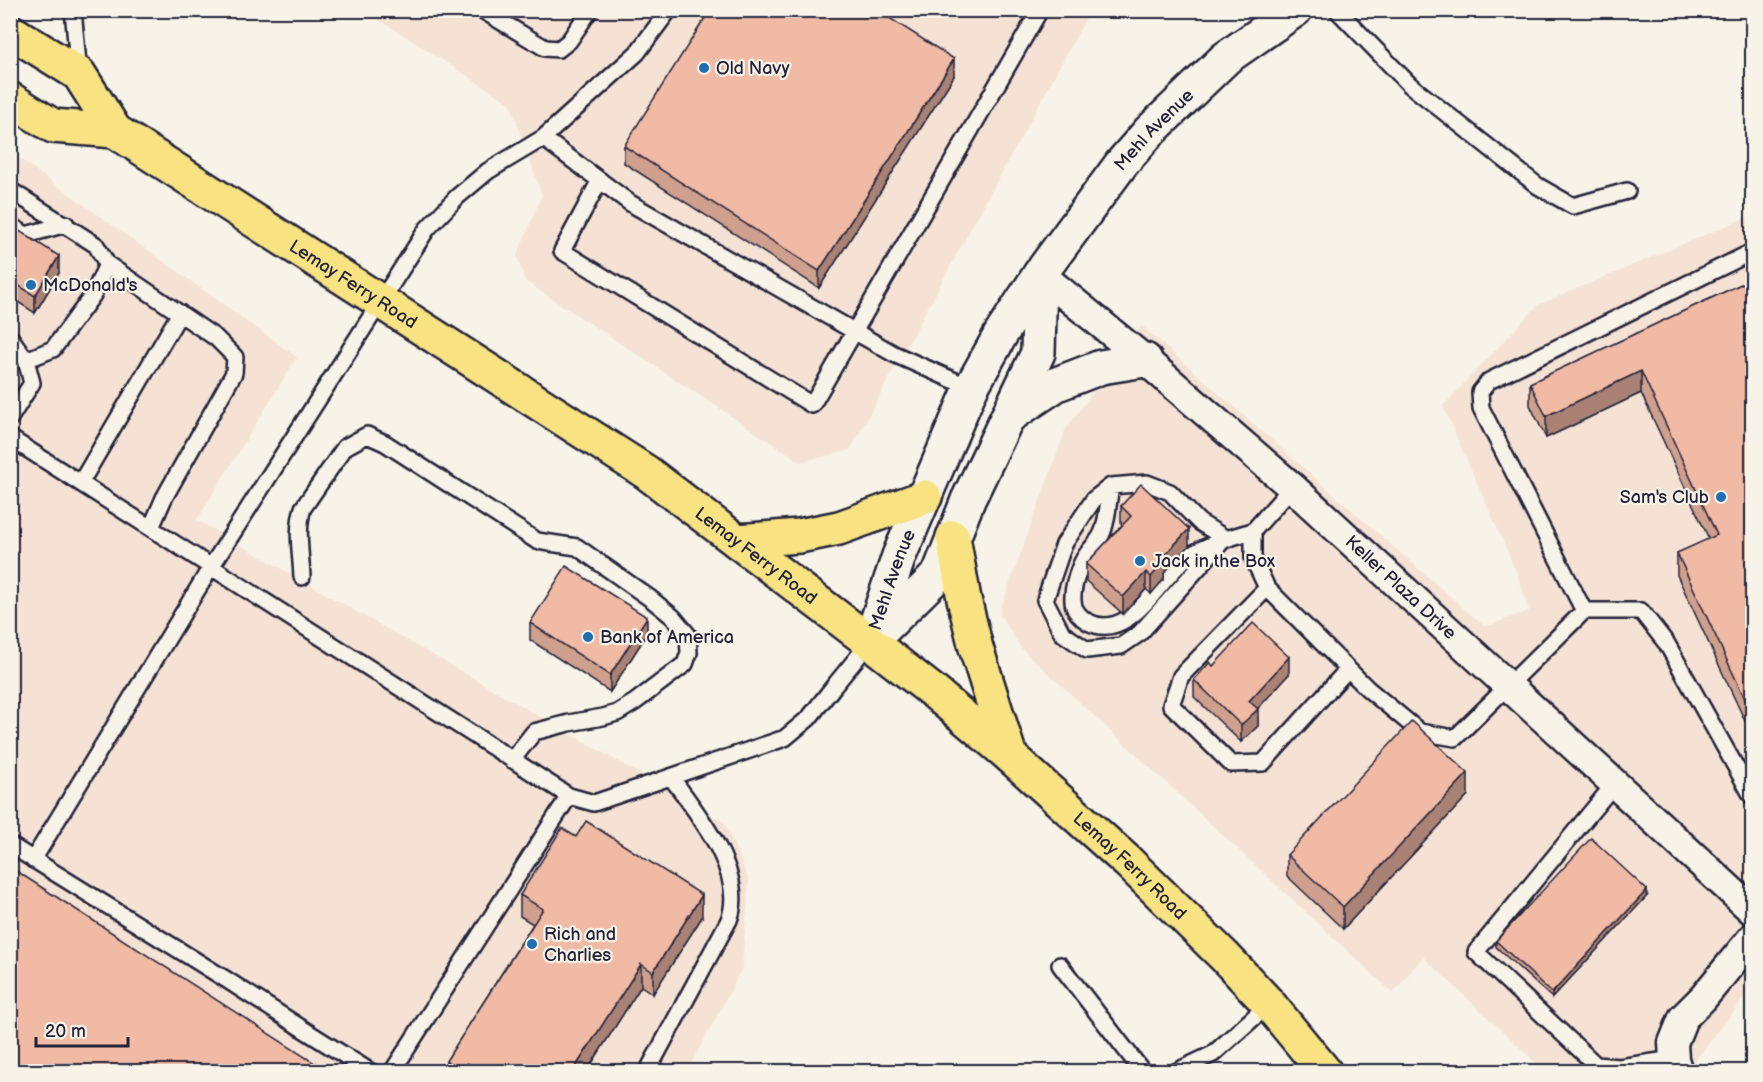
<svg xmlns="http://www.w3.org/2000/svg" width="1763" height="1082" font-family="'Balsamiq Sans',sans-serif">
<rect width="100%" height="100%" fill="#f7f3e8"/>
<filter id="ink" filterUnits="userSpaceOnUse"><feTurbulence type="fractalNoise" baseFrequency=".0167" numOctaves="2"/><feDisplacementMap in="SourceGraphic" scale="12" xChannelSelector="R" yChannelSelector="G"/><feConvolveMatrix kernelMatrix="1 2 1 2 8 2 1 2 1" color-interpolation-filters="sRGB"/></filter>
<g filter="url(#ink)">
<!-- built -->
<path fill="#f5e2d4" d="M365 11H1090L850 450 801 462 525 281 517 255 542 195 510 103Z
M10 152 297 357 197 520 724 822 749 880 742 969 687 1071H11Z
M1752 215V988L1687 1071H1545L1423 957 1393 993 1021 648 999 613 1066 429 1142 326 1485 627 1529 611 1516 571 1443 406 1538 305Z"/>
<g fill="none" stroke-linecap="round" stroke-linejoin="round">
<defs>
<path id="service" d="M73 10 79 74
M482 10 545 48 559 49 569 41 590 10
M1337 10 1410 85 1538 186 1573 206 1627 191
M543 138 630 203 894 354 971 388
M600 180 562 251 812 405 1040 10
M10 190 96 245 107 264 216 338 235 357 234 373 164 498 151 528
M10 225 26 235 66 224
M10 337 26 360 32 383 10 418
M26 360 53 349 93 295 107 264
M10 438 569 796 594 803 785 738 809 718 834 686 870 642
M81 482 180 313
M1147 483 1170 492 1199 522 1225 538 1140 633 1121 646 1087 650 1062 633 1045 600 1064 544 1094 499 1111 486Z
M1111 486C1108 501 1108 517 1103 531 1100 541 1090 548 1085 557 1078 569 1072 588 1073 601 1073 610 1081 618 1088 622 1131 644 1161 574 1189 556 1209 544 1230 537 1253 531
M1292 487 1253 531V558L1267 588 1368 689 1420 732 1455 738 1584 611H1641L1667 644 1752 796
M302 577C301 554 296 530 303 508L345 447 367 435 385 443 537 541 577 547 651 599 673 617 688 635 689 653 685 664 635 702 617 713 603 717 569 723 534 732 512 760
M1267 588 1181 676 1171 705 1231 764 1263 763 1348 669
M1584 611 1481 408 1480 392 1489 381 1752 252
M1615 783 1476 952 1596 1065 1619 1067 1674 1059
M10 845 227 980 306 1031 371 1072
M33 860 211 567 427 229 457 197 488 171 543 138 637 53 669 10
M1060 965 1143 1072
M392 1072 569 796
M647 1072 729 920C747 873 697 813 671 777
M1175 1072 1213 1054 1269 1004"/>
<g id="minor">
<path id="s1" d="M1040 274 1145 360 1292 487 1752 910"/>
<path d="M1678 1072 1674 1059 1673 1043 1683 1018 1703 998 1752 938"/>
</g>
<g id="tertiary">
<path d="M1009 416 1057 384 1101 367 1145 360"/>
<path d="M876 636 939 574 968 500 1038 353 1040 274"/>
<path id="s2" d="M870 642 899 556 971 388 1001 334 1040 274 1122 163 1149 132 1226 58 1295 10"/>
</g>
<g id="primary">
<path id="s3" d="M10 31 79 74 115 131 646 472 870 642 934 692 1010 756 1128 862 1225 957 1269 1004 1325 1072"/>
<path d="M10 99 53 126 115 131"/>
<path d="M953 537 964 599 976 648 1010 756"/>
<path d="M737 541 799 536 839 528 925 497"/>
</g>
</defs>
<!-- service casing -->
<use href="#service" stroke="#22223b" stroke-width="20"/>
<!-- minor casing -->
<use href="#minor" stroke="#22223b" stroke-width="33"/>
<!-- tertiary casing -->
<use href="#tertiary" stroke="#22223b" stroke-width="38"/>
<!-- primary casing -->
<use href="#primary" stroke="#22223b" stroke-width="38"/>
<!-- service -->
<use href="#service" stroke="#f7f3e8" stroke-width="15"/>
<!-- minor -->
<use href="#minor" stroke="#f7f3e8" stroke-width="28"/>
<!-- tertiary -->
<use href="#tertiary" stroke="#f7f3e8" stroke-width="33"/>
<!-- primary -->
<use href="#primary" stroke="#f8e281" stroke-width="33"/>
</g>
<!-- wall -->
<path fill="#cfa08e" stroke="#22223b" stroke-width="1.5" d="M883 15 954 76 819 288 624 163V146Z
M10 225 59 273 35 313 10 297Z
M1752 279V736L1677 575V553L1709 539 1641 393 1546 438 1530 405V383Z
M1121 506 1189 546 1164 573V579L1151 594 1146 589 1123 614 1086 581V564L1122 525 1121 523Z
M530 623 647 634 610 692 530 640Z
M1213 666 1289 674 1257 709 1258 726 1241 742 1194 697V680Z
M1468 795 1343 929 1287 876V855Z
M520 895 702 917 653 994 641 986 587 1071H446V1061L533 924 520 916Z
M1647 896 1552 998 1496 947V941Z"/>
<!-- shaded-wall -->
<path fill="#a98274" stroke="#22223b" stroke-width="1.5" d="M876 10H886L876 27Z
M954 59V76L819 288V271Z
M59 256V273L35 313V296Z
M1641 371V393L1546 438V416Z
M1189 529V546L1164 573V579L1151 594V577L1161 559Z
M1146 572V589L1123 614V597Z
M647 617V634L610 692V675Z
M1289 657V674L1253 714 1258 709V726L1241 742V725L1249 701Z
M1468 773V795L1343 929V907Z
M1647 890V896L1552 998V993Z
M702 895V917L653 994V972Z
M641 964V986L587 1071H573Z
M467 1063V1071H462Z
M316 1064V1071H312Z"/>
<!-- building -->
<path fill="#f1baa5" stroke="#22223b" stroke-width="1.5" d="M710 10H877L954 59 819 271 624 146Z
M10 225 59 256 35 296 10 280Z
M1752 279V714L1677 553 1717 535 1641 371 1546 416 1530 383Z
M1141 484 1189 529 1161 559 1164 562 1151 577 1146 572 1123 597 1086 564 1131 516 1121 506Z
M566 566 647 617 610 675 530 623Z
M1253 623 1289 657 1249 701 1258 709 1241 725 1194 680 1210 662 1213 666Z
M1412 721 1468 773 1343 907 1287 855Z
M586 821 702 895 653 972 641 964 573 1071H481L467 1063 462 1071 446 1061 543 909 520 895 562 828 576 837Z
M1591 838 1647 890 1552 993 1496 941Z
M10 867 316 1064 312 1071H10Z"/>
</g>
<!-- markers -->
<g fill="#1f6fb2" stroke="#f7f3e8" stroke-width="2">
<circle cx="704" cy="68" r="6"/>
<circle cx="31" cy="285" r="6"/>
<circle cx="1721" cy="497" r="6"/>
<circle cx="1140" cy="561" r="6"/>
<circle cx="588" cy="637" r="6"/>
<circle cx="532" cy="944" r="6"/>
</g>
<g text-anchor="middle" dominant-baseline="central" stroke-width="4.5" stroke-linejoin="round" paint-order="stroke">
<!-- poi labels -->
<g font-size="18" fill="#22223b" stroke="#f7f3e8" text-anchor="start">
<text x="716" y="68">Old Navy</text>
<text x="43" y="285">McDonald's</text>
<text x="1709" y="497" text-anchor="end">Sam's Club</text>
<text x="1152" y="561">Jack in the Box</text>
<text x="600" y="637">Bank of America</text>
<text x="544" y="934">Rich and<tspan x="544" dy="21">Charlies</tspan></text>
</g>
<!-- street labels -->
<g font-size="18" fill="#22223b" stroke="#f7f3e8">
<text stroke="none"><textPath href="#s2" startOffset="591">Mehl Avenue</textPath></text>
<text stroke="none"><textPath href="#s3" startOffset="432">Lemay Ferry Road</textPath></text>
<text stroke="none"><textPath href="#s3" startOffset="918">Lemay Ferry Road</textPath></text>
<text stroke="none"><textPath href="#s2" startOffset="66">Mehl Avenue</textPath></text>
<text stroke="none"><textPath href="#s1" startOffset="478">Keller Plaza Drive</textPath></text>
<text stroke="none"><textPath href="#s3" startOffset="1404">Lemay Ferry Road</textPath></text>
</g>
</g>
<!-- margin -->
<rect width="1763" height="1082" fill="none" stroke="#f7f3e8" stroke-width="36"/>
<rect x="18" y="18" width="1727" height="1046" fill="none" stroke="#22223b" stroke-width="2" filter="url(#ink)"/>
<!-- scale -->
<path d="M36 1037v9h92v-9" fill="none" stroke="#22223b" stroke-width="3"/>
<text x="45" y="1037" font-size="18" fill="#22223b" stroke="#f7f3e8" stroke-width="4.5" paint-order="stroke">20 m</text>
</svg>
